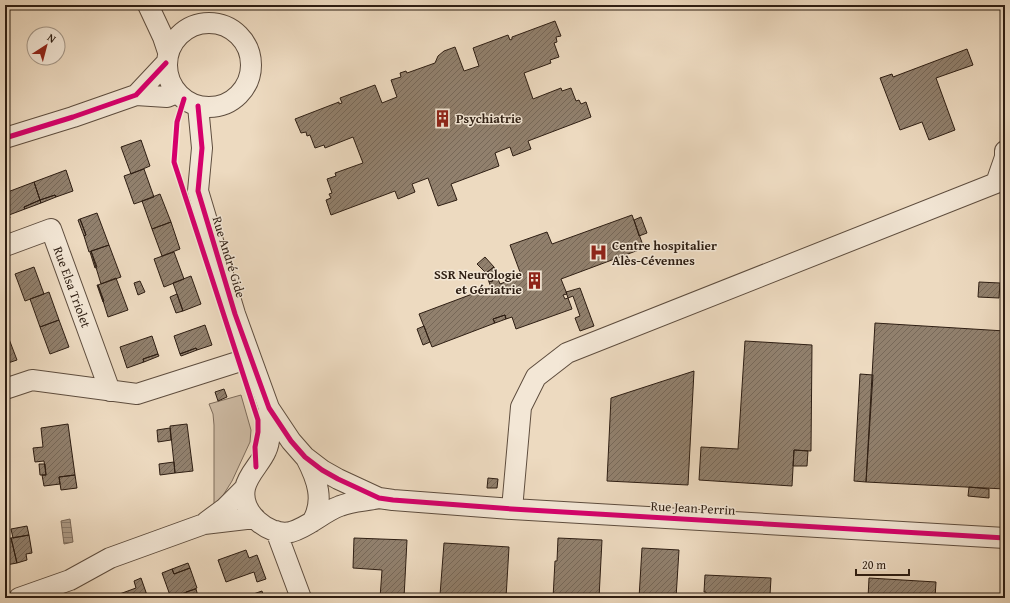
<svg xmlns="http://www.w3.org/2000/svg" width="1010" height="603" font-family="'Gentium Book Plus',serif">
<defs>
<pattern id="water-rules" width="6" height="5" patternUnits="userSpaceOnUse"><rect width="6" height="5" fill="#ac9a85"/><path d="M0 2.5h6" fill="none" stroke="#8c7d6c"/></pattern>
<pattern id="building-hatch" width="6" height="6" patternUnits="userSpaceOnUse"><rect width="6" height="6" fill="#91806d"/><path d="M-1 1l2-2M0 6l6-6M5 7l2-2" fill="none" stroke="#776858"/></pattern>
</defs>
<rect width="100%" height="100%" fill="#eddac0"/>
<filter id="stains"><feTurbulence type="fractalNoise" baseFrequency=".005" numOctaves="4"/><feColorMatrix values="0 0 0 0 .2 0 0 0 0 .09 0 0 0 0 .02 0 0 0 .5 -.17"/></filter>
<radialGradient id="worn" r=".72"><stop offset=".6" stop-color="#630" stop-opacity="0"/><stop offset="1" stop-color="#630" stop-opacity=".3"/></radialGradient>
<!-- garden -->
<path fill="#cdbaa3" stroke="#7e6c5b" d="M241 395 251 430 250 442 232 481 222 497 214 504V425L213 414 209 404Z"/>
<!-- water -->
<path fill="url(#water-rules)" stroke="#7a6857" d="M70 519 73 542 64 544 61 521Z"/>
<!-- building -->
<path fill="url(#building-hatch)" stroke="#2e1e13" d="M555 21 561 36 556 37 557 42 554 43 559 57 550 60 551 63 524 73 533 99 561 88 562 91 571 88 576 101 579 100 581 104 586 102 591 117 528 141 531 149 513 156 510 147 495 153 499 166 451 184 457 200 438 206 428 178 412 184 415 192 398 199 395 191 331 215 326 200 331 198 329 194 332 193 327 179 336 176 335 173 363 163 353 137 325 148 324 145 315 148 310 135 307 136 306 132 301 133 295 119 339 102V104L342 103 340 98 375 85 382 103 397 97 391 80 401 77 400 73 406 71 407 73 435 63 438 56 444 51 455 47 464 71 479 66 473 48 508 35 510 40 512 39V37Z
M967 49 973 65 936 78 955 130 929 140 922 122 900 130 880 78 892 74 893 77Z
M141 140 150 166 131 174 121 147Z
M144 169 154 197 134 204 124 176Z
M66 170 73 191 56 197 55 195 40 200 34 182Z
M34 182 40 200 24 207 25 209 9 215 5 205V193Z
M160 194 171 222 152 229 142 201Z
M55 195 56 197 41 203 40 200Z
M40 200 41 203 25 209 24 207Z
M5 205 10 218 5 220Z
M97 213 109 245 89 252 84 236 86 235 80 219Z
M632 215 644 248 561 279 567 294 563 295 565 299 568 298 572 309 516 329 512 317 506 319 505 315 493 319 495 323 432 347 419 314 491 287 489 282 498 279 500 284 518 277 516 274 520 272 510 245 547 232 552 244Z
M641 217 647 233 639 236 634 220Z
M80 219 86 235 84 236 78 220Z
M171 222 180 249 162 256 152 229Z
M109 245 121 277 101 284 91 251Z
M91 251 97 267 95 268 90 252Z
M174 252 184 279 164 287 154 259Z
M485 257 494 267 486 273 477 264Z
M34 267 44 294 25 301 15 274Z
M494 267 498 279 489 282 486 273Z
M191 276 201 304 183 311 173 283Z
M116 278 128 310 108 317 98 285Z
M140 281 145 292 138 295 134 283Z
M979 282 1000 283 999 298 978 297Z
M97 285H98L104 301 103 302Z
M580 288 594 326 580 331 575 318 580 316 573 296 568 298 566 292Z
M49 292 59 320 40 327 30 299Z
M177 294 183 311 176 313 170 297Z
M505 315 506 319 495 323 493 319Z
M59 320 69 347 50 354 40 327Z
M875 323 1005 331V489L866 482Z
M205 325 212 345 197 350 196 348 180 354 174 336Z
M424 326 430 342 423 345 417 329Z
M152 336 158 354 143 359 144 362 127 368 120 347Z
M9 339 17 360 5 364V341Z
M745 341 812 345 811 451 794 450 792 486 699 480 701 447 738 449Z
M196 348 197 350 181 356 180 354Z
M158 354 159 356 144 362 143 359Z
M694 371 688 485 607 481 611 398Z
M860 374 873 375 866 482 854 481Z
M224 389 227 397 218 401 215 392Z
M68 424 75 475 59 477 60 484 44 486 42 475H46L44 461 35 462 33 448 43 447 41 428Z
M187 424 193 471 175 473 170 426Z
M170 428 171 440 158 442 157 430Z
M794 450 808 451 807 466H793Z
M174 462 175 473 160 475 159 464Z
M39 464H45L46 475H40Z
M75 475 77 488 61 490 59 477Z
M488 478 498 479 497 488H487Z
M969 487 989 489V498L968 496Z
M27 526 29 535 13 538 11 529Z
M29 535 32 553 26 554 27 560 17 563 11 538Z
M11 538 17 563 6 565 5 539Z
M354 538 407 540 404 598H380L382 570 353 568Z
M558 538 602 540 599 598H553L555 561H557Z
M444 543 509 547 506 598 440 595Z
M642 548 679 550 676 598H639Z
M246 550 249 558 257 555 266 579 257 582 254 572 226 582 218 560Z
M188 563 190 568 174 574 172 569Z
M190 568 197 588 171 598 162 573 172 569 174 574Z
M705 575 771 578 770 595H763V598H706V592H704Z
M141 578 148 598H115L114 596 136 588 134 581Z
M869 578 936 582 935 598H868Z
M196 589 198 596 188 598 186 592Z
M262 591 264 598H242Z"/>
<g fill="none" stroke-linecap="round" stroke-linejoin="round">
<defs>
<path id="minor" d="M148 5 163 37 168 52
M167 65a42 42 0 1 1 84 0a42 42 0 1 1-84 0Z
M136 95 166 63
M198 106 202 148 198 191 235 314 269 408 291 441 305 457 322 470 338 479 379 498 393 500 512 509 1005 538
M5 138 73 117 136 95 167 97 177 93
M5 246 51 229 110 391
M5 389 32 380 137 394 250 358
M269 408C269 422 272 438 266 451 261 463 248 474 245 488 240 512 268 537 291 532 309 527 323 512 340 506 352 501 366 501 379 498
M306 458C317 479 325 501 312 522
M512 509 521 407 536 377 567 353 996 183 1005 157V151
M206 522 225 508 245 488
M276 531 301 598
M19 598 70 580 110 558 204 524 255 518"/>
</defs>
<!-- minor casing -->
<use href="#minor" stroke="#5e4d3e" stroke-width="22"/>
<!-- minor -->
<use href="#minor" stroke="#f3e7d6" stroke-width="20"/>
<defs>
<path id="cycleway" d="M184 99 177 122 174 162 258 420V432L255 447 256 467
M198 106 202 148 198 191 235 314 269 408 291 441 305 457 322 470 338 479 379 498 393 500 512 509 1005 538
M5 138 73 117 136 95 166 63"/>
</defs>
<!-- cycleway casing -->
<use href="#cycleway" stroke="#f3e7d6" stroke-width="8"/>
<!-- cycleway -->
<use href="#cycleway" stroke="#d6006c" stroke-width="5"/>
</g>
<!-- icons -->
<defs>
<symbol id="building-bare" viewBox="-9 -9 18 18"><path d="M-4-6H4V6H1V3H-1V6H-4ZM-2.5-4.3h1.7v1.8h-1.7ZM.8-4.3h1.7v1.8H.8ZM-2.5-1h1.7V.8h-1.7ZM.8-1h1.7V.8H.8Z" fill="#8f2418" stroke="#f3e7d6" stroke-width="2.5" paint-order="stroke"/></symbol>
<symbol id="hospital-bare" viewBox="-9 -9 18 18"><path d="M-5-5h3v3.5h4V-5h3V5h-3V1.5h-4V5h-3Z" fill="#8f2418" stroke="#f3e7d6" stroke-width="2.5" paint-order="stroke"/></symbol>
</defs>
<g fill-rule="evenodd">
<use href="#building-bare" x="430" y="106" width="25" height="25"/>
<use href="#hospital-bare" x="586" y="240" width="25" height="25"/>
<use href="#building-bare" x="522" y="268" width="25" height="25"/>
</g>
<g text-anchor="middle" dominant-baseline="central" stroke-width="3" stroke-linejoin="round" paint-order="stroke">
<!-- poi labels -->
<g font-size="13" font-weight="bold" fill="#2e1e13" stroke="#f3e7d6" text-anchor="start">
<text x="456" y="118">Psychiatrie</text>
<text x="612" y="245">Centre hospitalier<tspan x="612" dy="15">Alès-Cévennes</tspan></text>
<text x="522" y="274" text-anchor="end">SSR Neurologie<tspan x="522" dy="15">et Gériatrie</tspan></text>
</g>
<!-- street labels -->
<g font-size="13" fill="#2e1e13" stroke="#f3e7d6">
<text transform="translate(229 257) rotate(73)">Rue André Gide</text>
<text transform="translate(72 287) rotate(70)">Rue Elsa Triolet</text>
<text transform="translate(693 508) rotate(3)">Rue Jean Perrin</text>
</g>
</g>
<!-- margin -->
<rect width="1010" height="603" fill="none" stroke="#eddac0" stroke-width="20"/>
<rect x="6" y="6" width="998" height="591" fill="none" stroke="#2e1e13" stroke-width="2"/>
<rect x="10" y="10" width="990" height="583" fill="none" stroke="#2e1e13"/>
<!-- north arrow -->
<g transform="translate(46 46) rotate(36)"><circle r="19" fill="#f3e7d6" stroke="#a49788"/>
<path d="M0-3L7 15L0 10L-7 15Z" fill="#8f2418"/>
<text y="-6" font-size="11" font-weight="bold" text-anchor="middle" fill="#2e1e13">N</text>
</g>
<!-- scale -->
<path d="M856 569v6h53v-6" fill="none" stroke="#2e1e13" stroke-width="2"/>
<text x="862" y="569" font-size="12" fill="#2e1e13" stroke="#f3e7d6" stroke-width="3" paint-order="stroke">20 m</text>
<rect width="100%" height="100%" filter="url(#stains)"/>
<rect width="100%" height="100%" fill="url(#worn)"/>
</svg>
